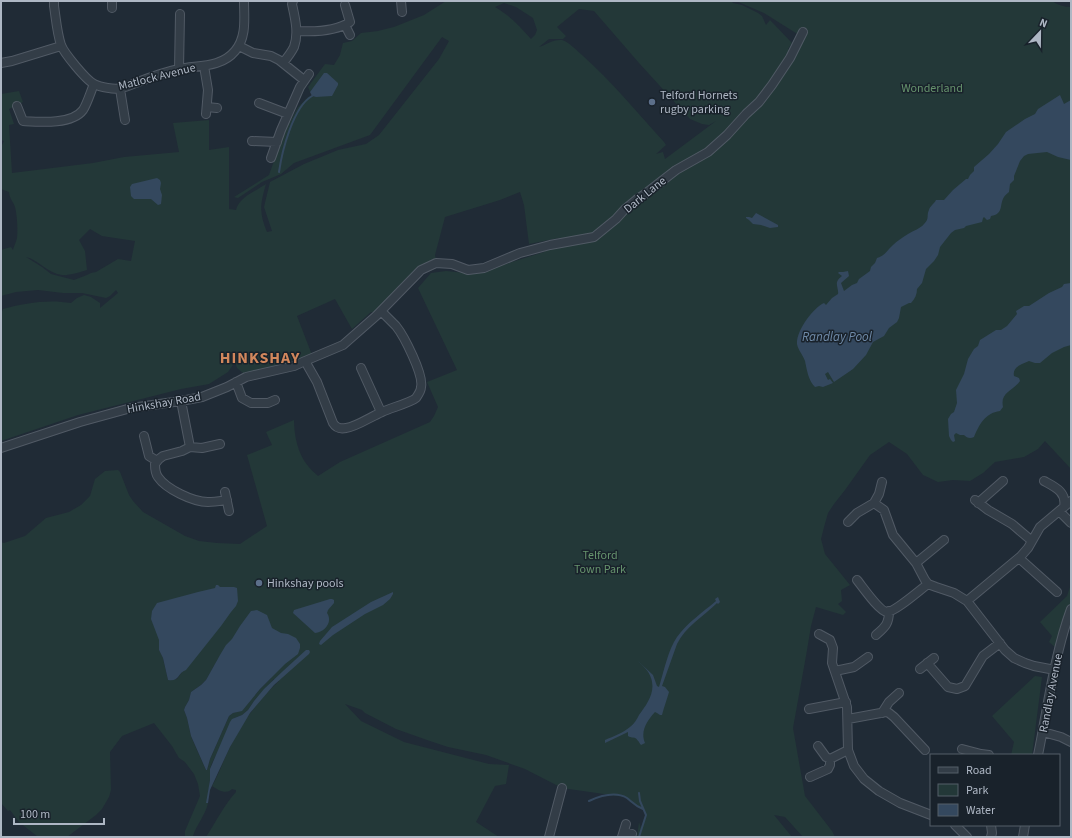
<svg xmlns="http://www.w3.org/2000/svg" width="1072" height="838" font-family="'Source Sans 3',sans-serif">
<rect width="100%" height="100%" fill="#202b36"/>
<!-- green -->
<path fill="#233838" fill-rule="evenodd" d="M446 1H731L733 3 742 5 758 13 762 16 766 25 770 20 792 43 788 49 794 53 799 35 764 13 736 1H1052C1058 5 1064 7 1071 7V469L1045 441 1038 449 1024 457 995 462 983 473 970 481 953 480 938 482 923 475 907 454 889 442 870 455 845 490 834 504 828 513 824 527 821 539 825 554 850 585 841 590 842 601 838 604 846 612 843 615 816 607 811 626 806 656 793 728 805 796 832 831 835 837H803L785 817 774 815 792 837H637L639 822 642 832V829L646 815 643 809 637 807 625 797 562 788 525 769 486 755 448 747 427 740 396 729 365 713 362 710 345 704 361 721 404 742 489 764 509 765 506 784 495 786 476 822 499 837H206C216 822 224 805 236 792V790L232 789C226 795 218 790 212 786 219 774 223 761 229 749 241 723 258 700 279 681L274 679 254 701 248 710 242 715 235 718 212 763 210 769V780L207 803H208C206 814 197 824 193 836L194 837H185V831L200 796 198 784 194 774 185 762 179 758 172 746 154 723 122 736 110 752 111 790 109 797 102 809 96 815 67 837H38L19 822 10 810 8 811 1 803V542L4 543 25 536 46 518 69 512 81 505 90 496 95 479 105 471 118 470 120 472 129 495 133 501 143 512 185 536 199 541 217 543 240 544 267 526 247 455 272 445 266 432 294 420C294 436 298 454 308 466 311 470 315 473 318 476L340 462 430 422 434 416 438 407 427 382 457 370 418 288 431 273 446 271 474 274 544 252 550 245 559 238 529 244 524 205 520 192 500 200 445 217 435 255 436 260 375 313 371 312 352 329 335 299 297 316 312 355 252 372 243 373 237 368 235 362 228 372 209 384 181 389 78 415 1 441V314L3 309C24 303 49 299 71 303L77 298 84 295 91 297 100 303V308L118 293 116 290 110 296 106 298 82 293H63L38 290 16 292 1 296V250L11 247 13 250C14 246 16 242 17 238 18 230 17 214 15 207 13 201 10 200 9 192L1 189V147L4 141 1 140V94L19 91 23 102 9 109 14 124 9 125 12 173 93 163 124 157 179 152 173 123 209 120V150L229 147V209L236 210C239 197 256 191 266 184 260 205 259 212 267 232L272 231 264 207 270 182 304 164 338 150 366 144 379 135 439 59 449 41 442 37 370 135 294 163 281 174 262 182 238 198 234 197 269 175 284 133 298 107 308 97 312 96 316 97 315 86 310 92 308 87 325 64 334 65 340 55 343 43 352 41 361 33 378 31 394 27 424 15ZM504 3 516 7 533 18 537 30 535 35 531 39C519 25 510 16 495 7ZM579 9 594 11 639 63 690 119 702 124 709 125 716 121 665 159 663 152 656 154 666 145 664 142C637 112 611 81 582 55 576 50 569 42 562 40 553 39 546 45 539 47L549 39H563L566 36 557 27ZM90 229 102 236 135 241 131 261 118 259 96 272 91 273 87 275 74 280 51 274 42 267 26 257C37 259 49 274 62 275 67 276 81 272 87 270L85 251 79 240ZM159 640 182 672 177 679 168 680 163 658 159 650ZM218 659 271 678 260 689 242 710 233 713 229 716 210 759 207 770H206L196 748 191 736 187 718 184 710 185 707 189 700 191 692 201 685 206 680Z
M1071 584V604L1055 647 1049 642 1052 636 1040 622 1067 596Z
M1035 676 1042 677 1032 755H1011L1014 742 992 716Z"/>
<!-- water -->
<path fill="#34485e" d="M324 73H327L338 83V85L332 96 316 97 312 96 310 92Z
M1060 95 1064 104 1071 100V160L1058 157 1047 152 1028 154 1024 156 1020 161 1014 176V180L1010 184 1009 192C1007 194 1005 195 1004 197 999 205 1004 214 991 216L990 219 987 220 984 217 983 218 982 222 966 226 964 228 955 230 951 233 940 247 938 255 934 261 926 269 922 283 917 289C917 294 915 299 911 303H909L901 307 899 318 897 322 889 328 884 336 873 342 866 355 853 369 834 382 828 372 825 374 828 380 830 379 833 383 823 387 819 386 815 387C808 380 807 370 805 361 803 355 798 350 797 344 796 331 813 308 824 303L826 305 832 298 838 294C839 290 835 284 838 280 839 278 841 277 842 276L838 273 839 272H843L848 271 849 276 841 283 844 291 852 285 857 283 859 279 870 271 871 267 875 263 877 258C885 256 887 250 893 245 897 241 903 237 908 234 914 230 920 229 924 224 930 218 926 216 929 210 930 206 934 204 936 200H944L953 190 966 179H968L970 175 974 171V167L989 154 998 144 1006 132 1025 119 1035 114 1038 109Z
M157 178 160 180 161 183 160 189 162 195 161 204 158 205 151 199H134L131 196 130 187 132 184Z
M756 213 778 225V227L770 228 761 225 753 224 749 220 746 218V217H749L752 218Z
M1071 283V345L1064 347 1052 353 1040 363H1035L1029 361C1022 364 1012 367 1014 376L1019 378 1020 381C1012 392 1000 392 1003 407L1000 411C985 413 979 425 974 437 970 439 967 438 964 435H960L956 433 954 435 955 441 953 442 951 440 949 436 948 419 951 414 954 412 957 403 956 390 964 374 968 359 974 349 978 346 980 340 996 330H1001L1007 326 1017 314 1016 311 1024 306H1029L1049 293 1062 287 1064 284Z
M216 585H218L220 587H234L237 588 238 601 236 606 231 612 221 626 186 670C177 673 180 682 168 680L163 658 159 650V640L151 619 152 611 157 603 198 592 215 588Z
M393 592V594L390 599 383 605 365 614 333 635 321 645 319 644 320 641 332 627 371 602Z
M718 597 720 602 718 604 717 603C704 616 685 627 677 644L662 686 665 687 669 692C667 699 664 707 662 715H660L657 713 655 712C647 721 640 731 645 743L641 745C634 734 635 740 628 736V732L605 743V740C614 736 623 733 630 727 634 724 637 719 639 715 647 704 656 692 651 678 649 671 643 666 638 661L653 675 657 686 659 687C664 671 668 650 677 637 687 623 703 612 716 601L715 599Z
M330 599H332L334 600V603L328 610 327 613C333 622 325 632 315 633L293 613 294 610Z
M257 610 267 615 272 628 281 633 288 634 296 638 300 644V648L298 654 285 664 260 689 242 711 233 713 229 716 210 759 207 770H206L191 736 187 718 184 710 185 707 189 700 191 692 201 685 206 680 220 655 226 645 232 639 240 626 251 611Z
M306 650H309L310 652 309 654 274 685 250 713 230 747 210 790 208 803H206L210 780V769L230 722 232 719 242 715 248 710 254 701 264 689 283 671Z"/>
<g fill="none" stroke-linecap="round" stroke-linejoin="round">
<!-- stream -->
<path stroke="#34485e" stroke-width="2" d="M279 172C282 151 293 107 312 96
M639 793 640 801 646 815 639 837
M589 801C600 796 615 791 627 798 633 803 635 806 643 809"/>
<defs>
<path id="minor" d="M54 1V6C56 19 57 33 61 45 64 53 86 80 94 84 100 87 115 90 121 88 127 87 133 84 138 82 151 77 165 72 179 69 198 65 221 68 235 51 247 37 244 18 244 1
M112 1V8
M401 1 402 12
M345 25 350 35
M297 31C313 32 336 31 350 22L345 5
M239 46 253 53 271 56 279 60 304 80
M1 63 12 61 61 46
M283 63C287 58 291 53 294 47 299 33 295 18 292 4L293 1
M204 66 208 90 206 114
M179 69 180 14
M120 89 125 120
M259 103 288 114
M17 106 23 121C39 122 72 125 83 110 87 104 91 91 94 84
M207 107 217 108
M252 141 277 142
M271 158 281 130 300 87 309 74
M305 361 317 382 333 423C336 428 341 429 346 428 356 427 372 416 382 412 390 408 410 403 416 398 418 395 421 391 421 387 424 375 404 336 396 326 391 321 386 316 381 311
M361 368 381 412
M236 382 242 398 251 403H268L275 400
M181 401 190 447 182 451 163 456 159 459 155 464C155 469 155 473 158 477 166 489 193 502 208 502 214 502 220 501 227 500
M144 436 149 456 157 461
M190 447 202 448 220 444
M1 448 80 422 131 408 181 401 202 397 227 387 246 377 294 366 305 361 343 345 376 316 421 270 436 263 452 264 468 270 484 268 520 253 550 245 594 237 616 219 625 209 636 200 645 194 676 170 708 152 727 135 746 114 759 102 772 85 790 58 803 32
M1044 481C1055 487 1067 492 1064 507
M225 492 229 511
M975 500 988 510 1012 524 1032 541
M874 503 884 510 893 535 916 563 925 580 928 584 936 587 954 593 967 601 1005 650 1014 658 1025 663 1034 666 1055 670
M978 503 1003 481
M1059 511 1071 523
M848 522 857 513 874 503 879 494 882 482
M1019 558 1057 592
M916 563 944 540
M857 580C862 586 879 611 887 612 895 612 921 589 928 584
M967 601 1021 556 1028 548 1040 527 1071 501
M819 634 830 640 833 648 832 663 847 707 848 750 854 766 864 779 879 791 900 803 931 815
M876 635C885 627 889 624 889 611
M927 663 948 687 957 689 965 686 983 656 1000 643
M920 669 934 658
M835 671 854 667 868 657
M809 709 846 702
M882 713 889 702 899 693
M848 719 886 712 889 713 894 717 925 750
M1043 732 1061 737 1071 742
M818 746 826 757 830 759
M962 749 981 754 980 755
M981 754 989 755
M1038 755C1048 706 1054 656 1071 609
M810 777 828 769 830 765V759L848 750
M955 825 967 837
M991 825 992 833 991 837
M624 832 632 834
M549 837 562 788
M622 837 626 824
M1023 837 1025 825"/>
</defs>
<!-- minor casing -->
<use href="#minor" stroke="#515a65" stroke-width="10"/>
<!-- minor -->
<use href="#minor" stroke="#333d47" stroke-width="8"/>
</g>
<!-- markers -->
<g fill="#5c6f8a" stroke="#19222b" stroke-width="1.5">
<circle cx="652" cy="102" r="4"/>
<circle cx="259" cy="583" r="4"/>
</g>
<g text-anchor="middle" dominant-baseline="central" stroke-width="3" stroke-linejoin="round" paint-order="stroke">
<!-- street labels -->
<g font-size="12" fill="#aeb7c4" stroke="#19222b">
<text transform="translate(157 77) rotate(-14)">Matlock Avenue</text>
<text transform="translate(645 195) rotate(-39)">Dark Lane</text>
<text transform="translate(164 403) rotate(-10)">Hinkshay Road</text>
<text transform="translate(1051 693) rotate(-79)">Randlay Avenue</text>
</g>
<!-- park labels -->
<g font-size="12" fill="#66936d" stroke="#19222b">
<text x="932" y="88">Wonderland</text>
<text x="600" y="555">Telford<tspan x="600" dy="14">Town Park</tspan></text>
</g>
<!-- poi labels -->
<g font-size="12" fill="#aeb7c4" stroke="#19222b" text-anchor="start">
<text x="660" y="95">Telford Hornets<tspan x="660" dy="14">rugby parking</tspan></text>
<text x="267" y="583">Hinkshay pools</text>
</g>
<!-- water labels -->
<g font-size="13" font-style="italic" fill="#6f8aa8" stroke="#19222b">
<text x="837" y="337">Randlay Pool</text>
</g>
<!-- district labels -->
<g font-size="16" font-weight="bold" letter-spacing="1" fill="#d1875c" stroke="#19222b">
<text x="260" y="358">HINKSHAY</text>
</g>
</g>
<!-- border -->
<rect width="1072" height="838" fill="none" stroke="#aeb7c4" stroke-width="4"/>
<!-- legend -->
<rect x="930" y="754" width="130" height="72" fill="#19222b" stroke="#555e68"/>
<rect x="938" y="767" width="20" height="6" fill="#333d47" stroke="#555e68"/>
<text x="966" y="774" font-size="12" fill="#aeb7c4">Road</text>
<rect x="938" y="784" width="20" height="12" fill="#233838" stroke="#555e68"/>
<text x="966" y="794" font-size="12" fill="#aeb7c4">Park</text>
<rect x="938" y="804" width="20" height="12" fill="#34485e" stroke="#555e68"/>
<text x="966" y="814" font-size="12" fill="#aeb7c4">Water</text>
<!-- north arrow -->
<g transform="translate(1040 32) rotate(22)" stroke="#19222b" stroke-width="3" paint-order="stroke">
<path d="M0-3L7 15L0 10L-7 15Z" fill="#aeb7c4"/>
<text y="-6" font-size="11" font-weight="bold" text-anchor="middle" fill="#aeb7c4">N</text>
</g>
<!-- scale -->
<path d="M14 818v6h90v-6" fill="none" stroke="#aeb7c4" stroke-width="2"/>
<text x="20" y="818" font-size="12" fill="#aeb7c4" stroke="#19222b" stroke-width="3" paint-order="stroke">100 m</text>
</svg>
